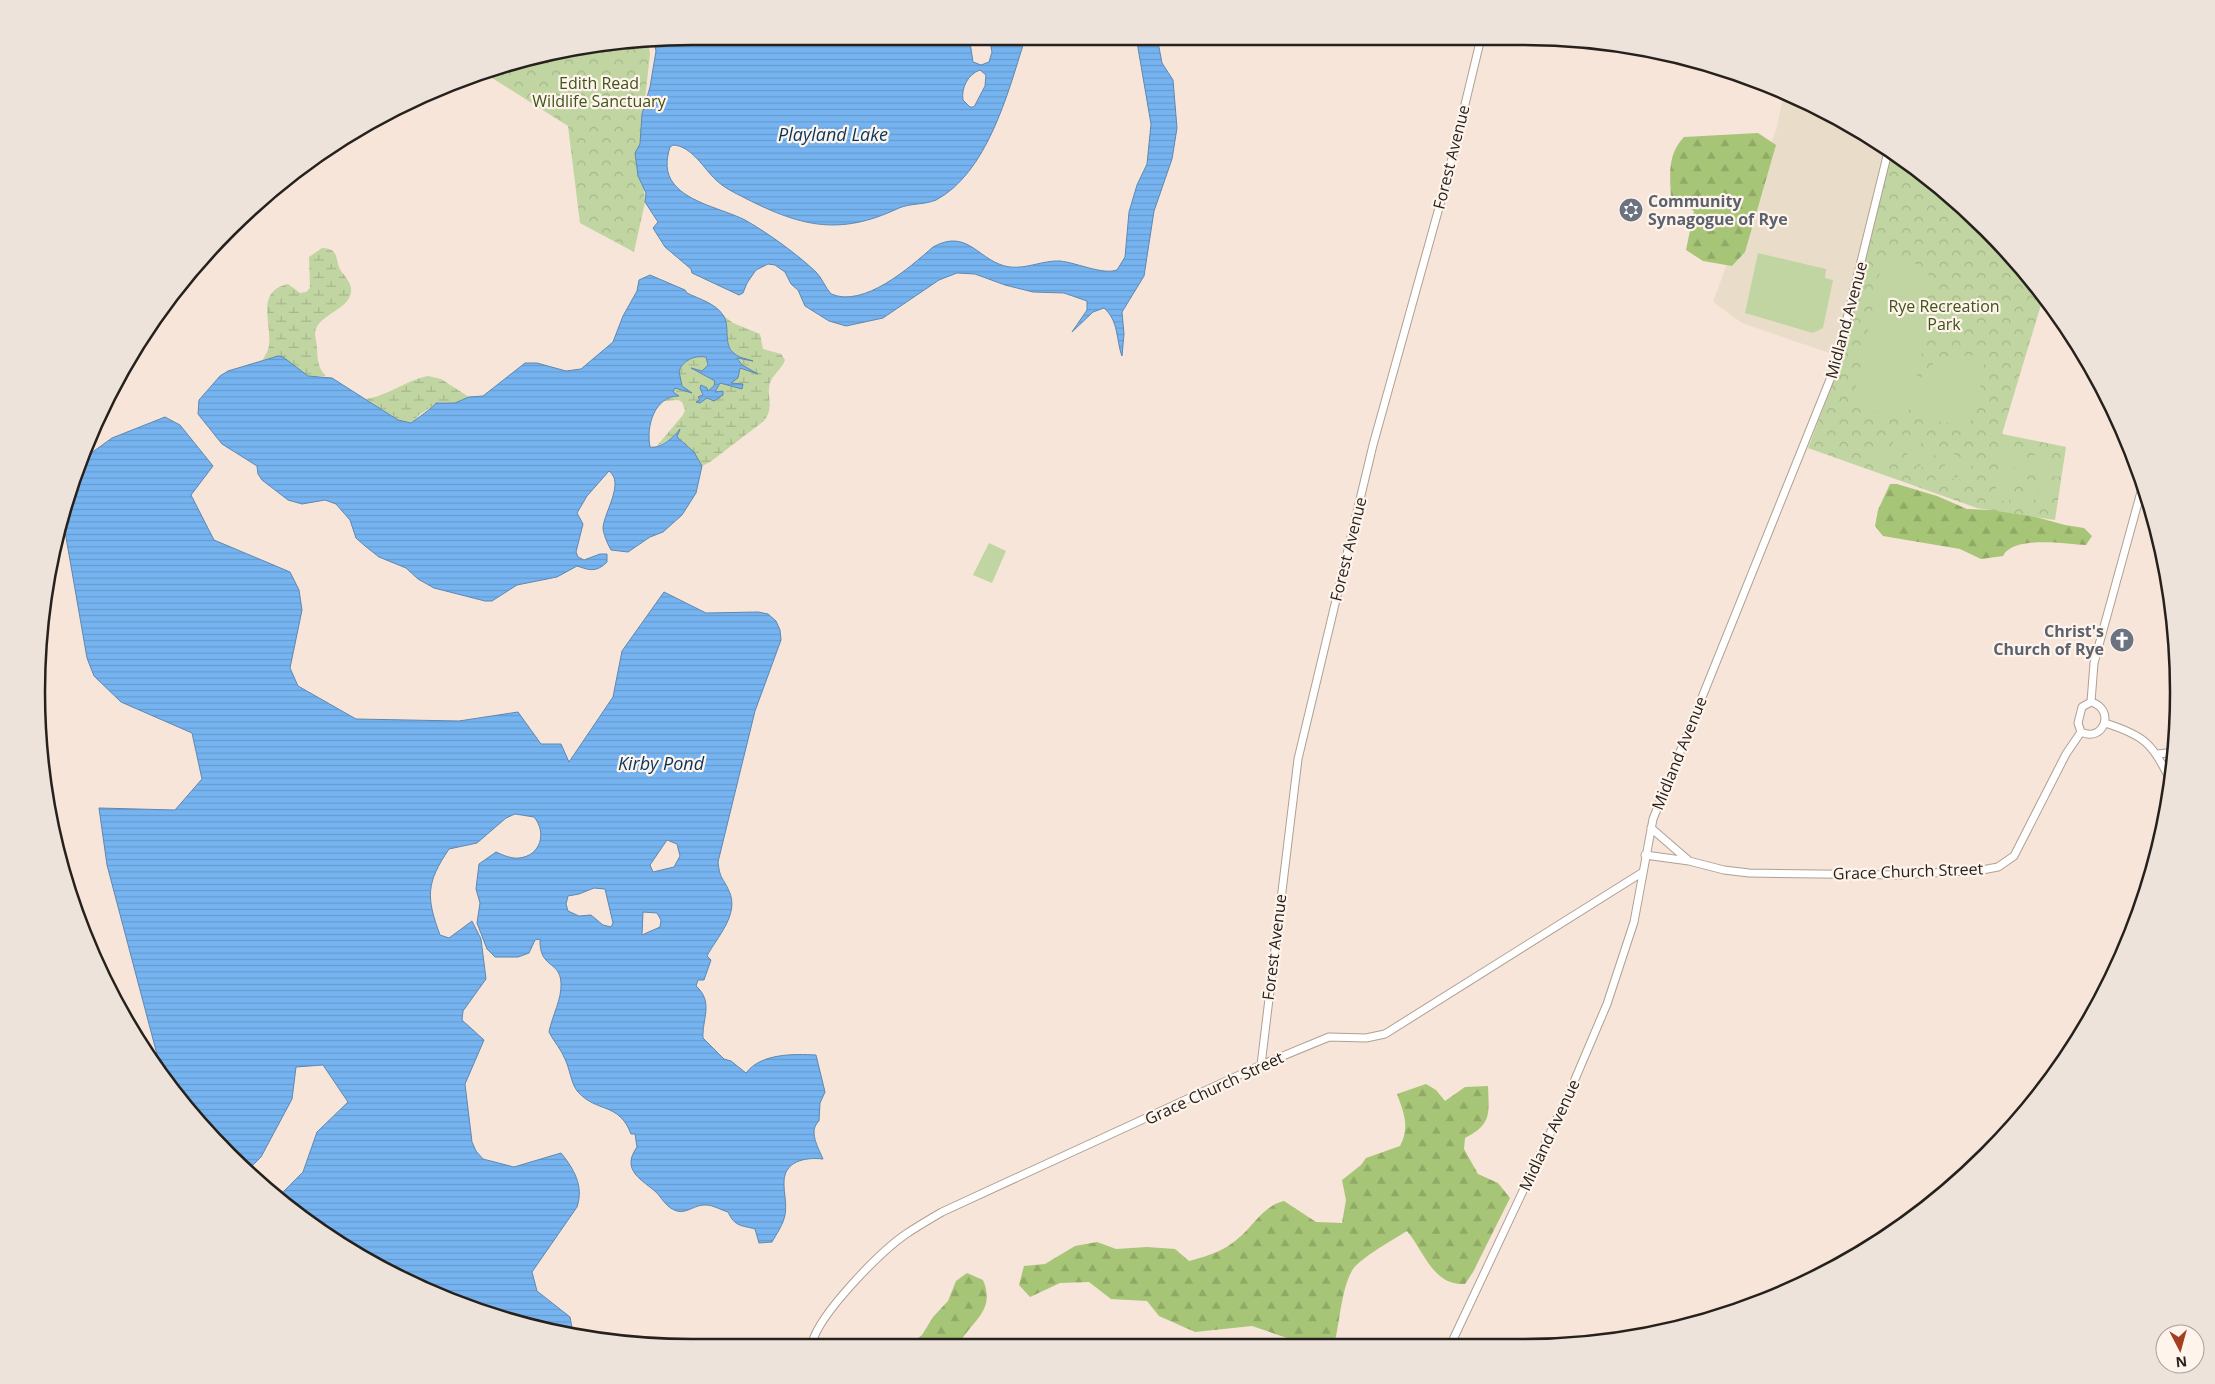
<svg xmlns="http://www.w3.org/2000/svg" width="2215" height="1384" font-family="'Open Sans',sans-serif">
<defs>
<pattern id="forest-firs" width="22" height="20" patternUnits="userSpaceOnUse" patternTransform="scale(1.25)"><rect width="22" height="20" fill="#a7c576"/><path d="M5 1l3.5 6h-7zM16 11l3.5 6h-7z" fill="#90a966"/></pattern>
<pattern id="wetland-marsh" width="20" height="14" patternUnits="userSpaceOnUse" patternTransform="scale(1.25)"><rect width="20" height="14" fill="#c0d5a1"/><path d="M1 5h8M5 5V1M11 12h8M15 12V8" fill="none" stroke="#a5b78a"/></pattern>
<pattern id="park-crowns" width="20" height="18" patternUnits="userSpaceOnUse" patternTransform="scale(1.25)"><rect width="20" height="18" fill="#c0d5a1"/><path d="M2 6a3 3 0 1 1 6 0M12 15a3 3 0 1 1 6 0" fill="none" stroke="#a5b78a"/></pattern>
<pattern id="water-rules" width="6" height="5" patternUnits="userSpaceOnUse" patternTransform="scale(1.25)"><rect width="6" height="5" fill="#76b4f1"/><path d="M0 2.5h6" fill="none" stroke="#669ace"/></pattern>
</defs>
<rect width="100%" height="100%" fill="#f6e5d8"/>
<!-- education -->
<path fill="#e9ddc9" d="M1784 92 1885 150 1835 355 1742 323 1713 302 1777 127Z"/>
<!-- forest -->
<path fill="url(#forest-firs)" d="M1758 133 1776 145 1745 252 1732 266 1703 261 1686 250 1694 211 1671 198C1670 174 1667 155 1684 137Z
M1890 484H1897L1937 496 1967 509 2014 511 2065 525 2084 528 2092 536 2086 545C2066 544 2013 535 2003 556L1981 559 1960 549 1883 536 1875 526 1878 510Z
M1426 1084 1436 1090 1445 1101 1465 1087 1488 1086C1489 1114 1492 1124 1465 1138L1464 1149 1478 1174 1498 1183 1510 1198 1473 1272 1465 1284C1433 1286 1424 1251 1407 1231 1394 1239 1362 1257 1353 1269 1341 1288 1340 1323 1334 1345H1289L1287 1338 1252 1326 1195 1332 1159 1316 1147 1301 1111 1299 1089 1282 1060 1283 1030 1297 1019 1285 1024 1266 1045 1264 1075 1246 1097 1242 1116 1249 1147 1247 1175 1249 1189 1261C1211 1255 1225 1251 1242 1235 1256 1222 1264 1206 1284 1201L1316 1222 1342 1223 1346 1200 1342 1180 1361 1165 1366 1158 1400 1146C1410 1127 1404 1113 1397 1094Z
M967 1273 983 1280C996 1311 972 1320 959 1344L912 1343 922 1335 933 1317 948 1301 956 1281Z"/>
<!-- wetland -->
<path fill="url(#wetland-marsh)" d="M322 248C341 249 334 260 341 271 347 279 355 287 349 298 343 311 317 316 315 333 315 338 317 344 317 348 318 360 317 367 326 376H308C292 365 282 351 262 361 265 356 268 351 269 346 272 323 255 291 288 284L300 293 306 292 310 288 309 257Z
M724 316 733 323 760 334 763 349 781 354 785 360C782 369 773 374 770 383 766 398 775 406 764 421L710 462 702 466 694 452 677 437 679 432 672 438 656 447 683 415 685 410 682 402 678 400 663 401 678 395 673 392 675 388 689 392 682 386C681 381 679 375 679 370 681 359 697 356 706 357L708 365 706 370H694L715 381 714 386 707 392H701L704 395 699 402 719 393 715 392 719 383 737 385 731 384V381L736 380 740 368 753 372 742 365 737 357 749 360 735 355 728 344Z
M428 376 441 379 469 397 455 403 439 402 420 414 413 422 407 423 398 420 366 399C388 396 404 381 428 376Z"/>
<!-- park -->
<path fill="url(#park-crowns)" d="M606 42H648L650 54 640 144 645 202 634 252 580 223 568 126 481 71Z
M1891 154 1922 172 2016 260 2043 298 2002 434 2066 447 2055 520 1977 508 1808 448 1839 367Z"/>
<!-- pitch -->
<path fill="#c0d5a1" d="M1758 253 1826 269 1825 278 1833 280 1823 328 1813 333 1745 313Z
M1892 259 1920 265 1932 279 1926 301 1910 309 1931 314 1907 418 1852 407 1874 302 1893 306 1869 299 1884 263Z
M1972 355 1984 363 1976 417 1965 425 1911 418 1918 382 1939 357Z
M1879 434 1890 436 1886 460 1875 458Z
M1894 437 1905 439 1901 463 1889 461Z
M1910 440 1921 442 1917 466 1905 464Z
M1925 443 1936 445 1932 469 1920 467Z
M2003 450 2027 454 2025 470 2000 466Z
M1947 453 1958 455 1954 479 1943 477Z
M1962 455 1973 457 1969 481 1957 479Z
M2032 455 2061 460 2058 477 2029 472Z
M1998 473 2014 476 2009 502 1994 499Z
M2027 479 2038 481 2033 505 2022 503Z
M2041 482 2053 484 2048 508 2037 506Z
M989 543 1006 551 992 583 973 575Z"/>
<!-- water -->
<path fill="url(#water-rules)" stroke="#5e88b1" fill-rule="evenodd" d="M654 42H970L973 62 981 65 989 62 992 52 990 42H1024C1008 93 987 173 936 200 924 205 911 203 899 208 838 237 799 226 741 196 733 192 723 187 716 180 704 169 692 146 673 145L670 147C666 160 665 173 674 184 689 203 723 209 745 220 768 233 797 254 816 272 822 278 825 287 831 294 864 308 909 268 933 247 969 227 979 263 1010 267 1027 269 1044 260 1060 261 1078 263 1102 275 1117 270L1125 257 1129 212 1137 185 1147 164 1151 124 1137 42H1158L1162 63 1173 80 1177 128 1172 159 1154 211 1144 276 1122 312 1124 334 1122 356C1116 340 1119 321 1104 308L1093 312 1072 332 1087 310V301L1064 293 1033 292 1005 285 975 274 957 273 939 280 883 318 846 326 829 321 805 306 798 290 791 284 785 272 775 265 768 264 756 270 747 283 743 293 739 295 692 273 691 269 665 247 653 228 658 222 645 202 646 193 638 176 635 153 640 144 642 114 650 87 656 51ZM980 70 986 75 985 86 974 107H970L963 100C961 88 968 74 980 70Z
M650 275 685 290 687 293C699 299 715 303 723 315 731 326 722 345 735 354 739 358 748 359 753 361L737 358 742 365 758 374 740 368 738 378 731 383 743 384 742 389 720 383 715 392 723 391V395L714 401 707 398 700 403 696 402 700 400 698 397 703 395 700 388 701 385 707 388 708 391 714 386 715 381 691 368 702 371 708 365 706 357C695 355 683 360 679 371L682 386 692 393 675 388 673 392 679 396C654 396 646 427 650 447 661 449 674 437 680 429L677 437 694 452 702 466 696 493 682 515 663 532 650 537 628 552 611 550C608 545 603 533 603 528 604 512 625 483 609 471L587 496 577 513 583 524 576 552 578 557 584 560 600 554H607V562C596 573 589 570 577 566L557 577 517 585 492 601H485L434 588 418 579 406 568 379 557 365 546 356 538 350 520 336 504 325 500 302 504 288 500 262 480 258 474 257 466 222 444 198 414 199 400 220 376 228 371 278 356 283 357 308 376 332 378 398 420 411 423C414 421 435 406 436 403H455L469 397 483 396 525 363H537L566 371 581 369 613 342 623 316 637 291 639 280Z
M165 417 180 425 213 466 191 495 214 540 290 572 299 590 302 610 290 668 298 686 356 719 459 721 518 712 541 744H561L569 762 613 697 622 651 664 592 706 613 758 612 768 614 776 621 780 630 781 640 755 711 718 862C720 880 723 877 729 891 740 914 717 937 707 956L711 960 704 980H698L696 986C714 1002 702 1019 703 1038L724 1059 731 1061 746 1073C761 1053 794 1054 816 1055L825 1092 820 1103 819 1121C808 1131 818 1147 823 1159 805 1157 783 1161 784 1184 784 1195 787 1203 785 1215 783 1225 777 1233 772 1242L759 1243 755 1229C741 1225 735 1227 728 1212 721 1210 713 1205 706 1205 695 1204 687 1214 677 1211 667 1208 663 1200 657 1193 643 1180 620 1171 637 1147L635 1134H631C619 1102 597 1113 578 1092 571 1084 570 1069 565 1059 561 1049 554 1042 549 1032 552 1016 562 999 561 983 560 960 539 969 540 939L535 940 529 953 518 957H495L487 949 477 923 480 903 476 889 479 864 496 852C503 855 511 859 519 858 541 856 547 832 534 817L515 814 506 818 477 843 449 849C426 883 426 897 440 935L449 938 472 921 481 939 486 979 463 1011 462 1020 484 1040 465 1084 472 1142 476 1151 483 1159 514 1167 561 1153C574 1169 584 1186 577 1207L532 1272 537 1291 570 1317 573 1333 441 1298 293 1212 277 1198 303 1172 317 1132 348 1102 323 1065 296 1067 292 1099 261 1157 248 1170 199 1125 163 1077 107 865 99 808 175 810 202 779 192 733 121 702 94 676 87 658 63 520 71 481 80 461 112 438ZM667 840 677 844 680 856 674 867 653 872 650 865ZM594 888 605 889 613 923 611 927 603 925 591 915 579 916 568 911 566 904 568 896 579 894ZM643 912 657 913 661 920 660 927 642 935Z"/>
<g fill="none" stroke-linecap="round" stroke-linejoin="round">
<defs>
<path id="minor" d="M2091 702 2094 663 2144 481
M2091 702C2116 709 2104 743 2081 732L2078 723 2082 707Z
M2105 723C2143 735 2153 743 2170 780
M2158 754 2175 752
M1651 828 1688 860
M1645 855 1689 861 1724 870 1749 873 1899 875 1982 870 1998 867 2014 856 2066 754 2081 732
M1261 1065 1298 759 1373 445 1447 179 1480 42
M812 1343C820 1313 880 1252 906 1234 918 1226 930 1219 942 1212L1261 1065 1329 1037 1366 1038 1385 1034 1643 872
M1450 1346 1570 1091 1607 1004 1634 922 1653 819 1835 367 1888 152"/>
</defs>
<!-- minor casing -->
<use href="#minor" stroke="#afa093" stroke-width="9"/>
<!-- minor -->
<use href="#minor" stroke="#fff" stroke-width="7"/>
</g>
<!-- icons -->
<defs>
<symbol id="synagogue-disc" viewBox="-11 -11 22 22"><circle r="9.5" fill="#6b7280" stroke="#fef4ec"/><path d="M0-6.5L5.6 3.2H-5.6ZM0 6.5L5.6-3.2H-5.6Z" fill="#fff"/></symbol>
<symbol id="church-disc" viewBox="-11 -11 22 22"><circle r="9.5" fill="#6b7280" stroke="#fef4ec"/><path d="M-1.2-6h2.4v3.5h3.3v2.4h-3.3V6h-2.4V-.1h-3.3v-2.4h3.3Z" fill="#fff"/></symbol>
</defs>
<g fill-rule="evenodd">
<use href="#synagogue-disc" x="1617" y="196" width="28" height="28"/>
<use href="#church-disc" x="2108" y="626" width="28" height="28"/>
</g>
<g text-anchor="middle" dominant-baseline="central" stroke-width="4.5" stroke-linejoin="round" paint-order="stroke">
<!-- park labels -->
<g font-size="16" fill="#40531b" stroke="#fef4ec">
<text x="599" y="83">Edith Read<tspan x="599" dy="18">Wildlife Sanctuary</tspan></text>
<text x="1944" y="306">Rye Recreation<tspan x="1944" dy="18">Park</tspan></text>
</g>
<!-- street labels -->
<g font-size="16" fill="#27211d" stroke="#fef4ec">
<text transform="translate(1451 157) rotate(-76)">Forest Avenue</text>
<text transform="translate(1846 320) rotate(-75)">Midland Avenue</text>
<text transform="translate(1348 549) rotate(-76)">Forest Avenue</text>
<text transform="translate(1679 753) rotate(-68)">Midland Avenue</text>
<text transform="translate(1908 871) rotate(-2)">Grace Church Street</text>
<text transform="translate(1274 947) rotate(-83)">Forest Avenue</text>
<text transform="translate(1214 1088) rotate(-25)">Grace Church Street</text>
<text transform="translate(1549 1135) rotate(-65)">Midland Avenue</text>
</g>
<!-- worship labels -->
<g font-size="16" font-weight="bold" fill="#5b616d" stroke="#fef4ec" text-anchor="start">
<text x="1648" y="201">Community<tspan x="1648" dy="18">Synagogue of Rye</tspan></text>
<text x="2104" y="631" text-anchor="end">Christ's<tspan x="2104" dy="18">Church of Rye</tspan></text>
</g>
<!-- water labels -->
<g font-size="18" font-style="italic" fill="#07365d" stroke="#fef4ec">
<text x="833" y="134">Playland Lake</text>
<text x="661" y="763">Kirby Pond</text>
</g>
</g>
<!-- crop -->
<path d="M0 0H2215V1384H0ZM692 45H1523A647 647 0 0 1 2170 692V692A647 647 0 0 1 1523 1339H692A647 647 0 0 1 45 692V692A647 647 0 0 1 692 45Z" fill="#ede3db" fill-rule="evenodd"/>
<path fill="none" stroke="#27211d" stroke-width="2.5" d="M692 45H1523A647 647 0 0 1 2170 692V692A647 647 0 0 1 1523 1339H692A647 647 0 0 1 45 692V692A647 647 0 0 1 692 45Z"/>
<!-- north arrow -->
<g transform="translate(2180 1349) rotate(174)"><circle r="24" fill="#fef4ec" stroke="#a8a099"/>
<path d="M0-4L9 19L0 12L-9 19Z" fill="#a53d1f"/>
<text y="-8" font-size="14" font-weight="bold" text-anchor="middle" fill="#27211d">N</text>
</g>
</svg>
